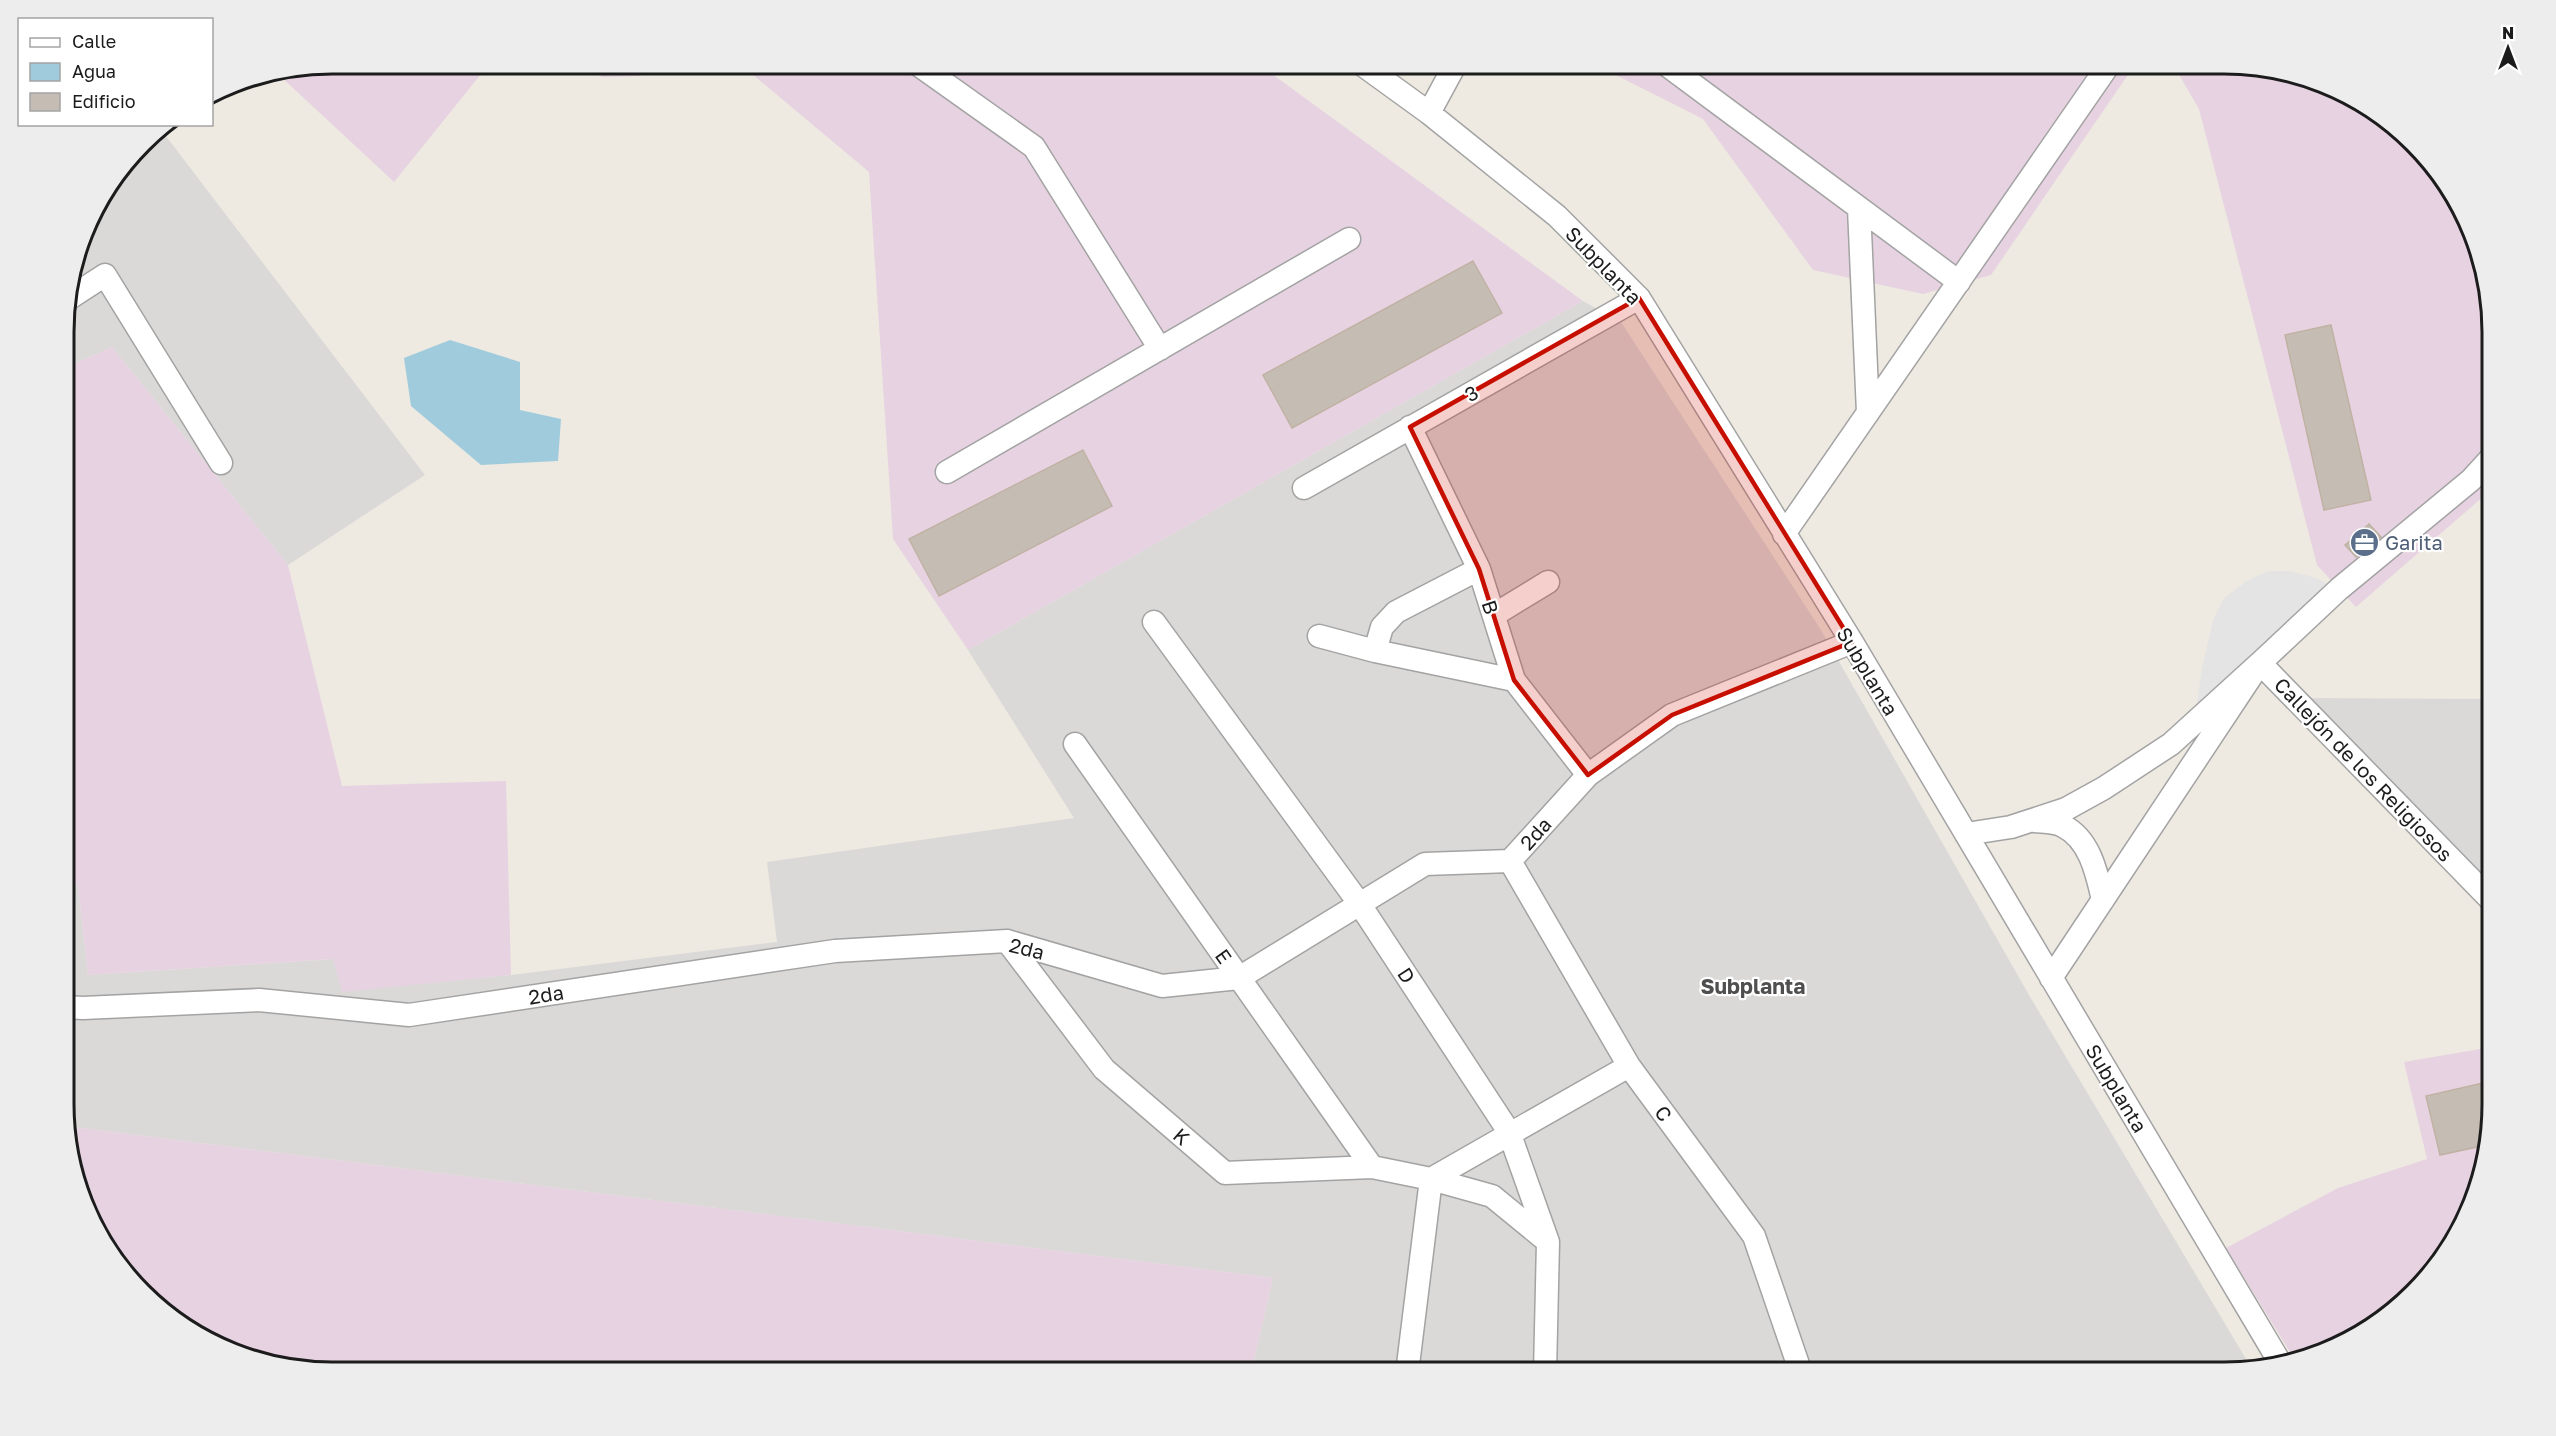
<svg xmlns="http://www.w3.org/2000/svg" width="2556" height="1436" font-family="'Golos Text',sans-serif">
<rect width="100%" height="100%" fill="#eeeae1"/>
<!-- residential -->
<path fill="#dad9d8" d="M159 127 425 475 288 565 112 347 65 368V297L91 212Z
M1583 301 1621 322 1821 630 2029 995 2252 1369 2242 1372 1251 1373 1273 1278 65 1126V873L78 886 88 975 334 959 342 991 511 975 777 942 767 862 1074 818 968 650Z
M2306 698 2492 699V885Z"/>
<!-- industrial -->
<path fill="#e7d2e2" d="M331 63H490L394 182 278 74Z
M585 63H660L639 76 602 77Z
M739 63H1257L1583 301 968 650 893 539 869 172Z
M1592 63H2136L1991 275 1923 294 1813 270 1703 119Z
M2176 63H2225L2294 72 2359 99 2448 183 2479 245 2492 313V489L2356 607 2317 565 2199 109 2174 66Z
M112 347 288 565 342 786 506 781 511 975 342 992 333 959 88 975 78 886 65 873V368Z
M2492 1047V1122L2457 1239 2415 1294 2359 1337 2293 1357 2226 1248 2338 1188 2427 1159 2404 1062Z
M65 1126 1273 1278 1251 1373H331L262 1364 197 1337 108 1254 65 1139Z"/>
<!-- parking -->
<path fill="#e4e4e4" d="M2268 571H2290L2316 578 2339 589 2194 723 2202 668 2213 620 2224 598 2247 581Z"/>
<!-- water -->
<path fill="#9fcbdd" d="M450 340 520 362V410L561 419 558 461 481 465 411 406 404 358Z"/>
<!-- building -->
<path fill="#c5bdb4" stroke="#c0b2a3" stroke-width="1.5" d="M1473 261 1502 313 1292 428 1263 375Z
M2331 325 2371 500 2324 510 2285 335Z
M1083 450 1112 506 939 596 909 539Z
M2369 524 2381 537 2356 557 2345 545Z
M2492 1081V1122L2486 1145 2440 1155 2426 1096Z"/>
<g fill="none" stroke-linecap="round" stroke-linejoin="round">
<defs>
<path id="minor" d="M916 63 1034 147 1160 349
M1360 63 1429 113 1557 216 1639 298 1852 642 2279 1361
M1664 63 1959 282
M1429 113 1456 63
M1859 208 1868 413
M65 301 105 275 221 463
M1410 427 1479 569 1514 680 1588 775
M2492 457 2471 480 2339 589 2260 663 2492 901
M947 472 1349 239
M1304 488 1639 298
M1784 534 2110 63
M1494 615 1548 582
M1154 622 1359 903 1509 1132 1548 1242 1545 1373
M1319 636 1375 651 1514 680
M1375 651 1382 627 1396 612 1479 569
M1075 744 1372 1167
M2035 821C2043 822 2056 822 2063 826 2090 839 2097 874 2103 900
M1966 834 2011 827 2066 809 2104 788 2171 744 2260 663 2051 978
M1510 861 1629 1066 1754 1236 1801 1373
M1007 941 1104 1069 1225 1173 1372 1167 1431 1179 1492 1196 1547 1241
M65 1007 83 1008 259 1000 409 1015 835 951 1007 941 1162 986 1239 978 1425 864 1510 861 1588 775 1672 715 1852 642
M1407 1373 1431 1179 1629 1066"/>
</defs>
<!-- minor casing -->
<use href="#minor" stroke="#a3a3a3" stroke-width="25"/>
<!-- minor -->
<use href="#minor" stroke="#fff" stroke-width="22"/>
</g>
<!-- marked area -->
<path fill="#c70f00" fill-opacity="0.2" stroke="#c70f00" stroke-width="4.5" stroke-linejoin="round" d="M1639 298 1852 642 1672 715 1588 775 1514 680 1479 569 1410 427Z"/>
<!-- icons -->
<defs>
<symbol id="office-disc" viewBox="-11 -11 22 22"><circle r="9.5" fill="#5c6f8a" stroke="#fff"/><path d="M-6-3h4V-5.5h4V-3h4V5H-6ZM-1-4.5V-3h2v-1.5ZM-6 0V1H6V0Z" fill="#fff"/></symbol>
</defs>
<g fill-rule="evenodd">
<use href="#office-disc" x="2348" y="526" width="33" height="33"/>
</g>
<g text-anchor="middle" dominant-baseline="central" stroke-width="4.5" stroke-linejoin="round" paint-order="stroke">
<!-- street labels -->
<g font-size="20" fill="#1c1c1c" stroke="#fff">
<text transform="translate(1604 265) rotate(46)">Subplanta</text>
<text transform="translate(1471 393) rotate(-30)">3</text>
<text transform="translate(1491 607) rotate(72)">B</text>
<text transform="translate(1868 671) rotate(59)">Subplanta</text>
<text transform="translate(2364 769) rotate(46)">Callejón de los Religiosos</text>
<text transform="translate(1535 833) rotate(-48)">2da</text>
<text transform="translate(1027 948) rotate(14)">2da</text>
<text transform="translate(1224 956) rotate(55)">E</text>
<text transform="translate(1407 975) rotate(57)">D</text>
<text transform="translate(546 994) rotate(-9)">2da</text>
<text transform="translate(2117 1088) rotate(59)">Subplanta</text>
<text transform="translate(1664 1113) rotate(54)">C</text>
<text transform="translate(1182 1136) rotate(41)">K</text>
</g>
<!-- service labels -->
<g font-size="20" fill="#4e5e75" stroke="#fff" text-anchor="start">
<text x="2385" y="542">Garita</text>
</g>
<!-- neighbourhood labels -->
<g font-size="21" font-weight="bold" fill="#4f4f4f" stroke="#fff">
<text x="1753" y="986">Subplanta</text>
</g>
</g>
<!-- crop -->
<path d="M0 0H2556V1436H0ZM332 74H2224A258 258 0 0 1 2482 332V1104A258 258 0 0 1 2224 1362H332A258 258 0 0 1 74 1104V332A258 258 0 0 1 332 74Z" fill="#ededed" fill-rule="evenodd"/>
<path fill="none" stroke="#1c1c1c" stroke-width="3" d="M332 74H2224A258 258 0 0 1 2482 332V1104A258 258 0 0 1 2224 1362H332A258 258 0 0 1 74 1104V332A258 258 0 0 1 332 74Z"/>
<!-- legend -->
<rect x="18" y="18" width="195" height="108" fill="#ffffff" stroke="#a4a4a4" stroke-width="1.5"/>
<rect x="30" y="38" width="30" height="9" fill="#ffffff" stroke="#a4a4a4" stroke-width="1.5"/>
<text x="72" y="48" font-size="18" fill="#1c1c1c">Calle</text>
<rect x="30" y="63" width="30" height="18" fill="#9fcbdd" stroke="#a4a4a4" stroke-width="1.5"/>
<text x="72" y="78" font-size="18" fill="#1c1c1c">Agua</text>
<rect x="30" y="93" width="30" height="18" fill="#c5bdb4" stroke="#a4a4a4" stroke-width="1.5"/>
<text x="72" y="108" font-size="18" fill="#1c1c1c">Edificio</text>
<!-- north arrow -->
<g transform="translate(2508 48)" stroke="#ffffff" stroke-width="4.5" paint-order="stroke">
<path d="M0-4.5L10 22L0 15L-10 22Z" fill="#1c1c1c"/>
<text y="-9" font-size="16" font-weight="bold" text-anchor="middle" fill="#1c1c1c">N</text>
</g>
</svg>
